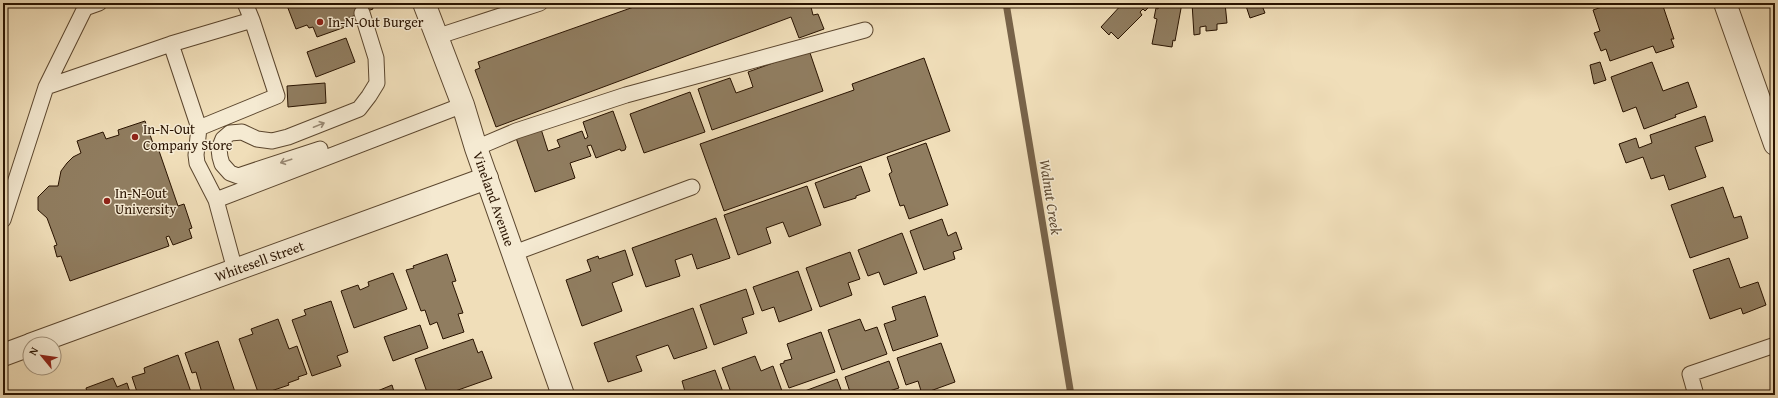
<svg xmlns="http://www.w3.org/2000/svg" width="1778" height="398" font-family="'Gentium Book Plus',serif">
<rect width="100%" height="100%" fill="#f0deb9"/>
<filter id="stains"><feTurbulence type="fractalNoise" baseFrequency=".005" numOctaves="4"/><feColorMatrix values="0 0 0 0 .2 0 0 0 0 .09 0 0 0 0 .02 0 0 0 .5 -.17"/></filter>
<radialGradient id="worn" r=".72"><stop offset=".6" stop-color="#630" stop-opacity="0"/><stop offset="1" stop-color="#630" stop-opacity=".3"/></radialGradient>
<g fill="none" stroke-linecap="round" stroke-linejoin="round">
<!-- stream -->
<path stroke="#786349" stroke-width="7" d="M1006 3 1071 395"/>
</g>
<!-- building -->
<path fill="#907d60" stroke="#291300" d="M286 3H371L373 9 345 19 348 26 317 37 313 27 309 28 307 25 296 29Z
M645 3H810L813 15 818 14 824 29 799 38 791 17 496 127 475 70 480 68 478 62Z
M1123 3H1149L1151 5 1145 11 1143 9 1140 12 1142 15 1118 39 1111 32 1109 35 1101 27Z
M1160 3H1182L1175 41 1173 40 1172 47 1152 44 1157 19 1154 18 1156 8 1158 9Z
M1192 3H1225L1227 23 1217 24V30L1206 31V26L1200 27V34L1194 35Z
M1245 3H1261L1265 13 1250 18Z
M1601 3H1662L1674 39H1671L1674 47 1656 53 1653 46 1610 61 1606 49 1601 51 1594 33 1600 31 1593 10 1602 7Z
M346 38 355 62 316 77 307 52Z
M809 50 823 91 712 130 698 89 730 78 736 93 753 87 748 72Z
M924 58 950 131 724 211 700 144 854 90 852 84Z
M1600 62 1606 80 1594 84 1590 65Z
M1652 62 1663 91 1688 82 1697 107 1675 115 1676 117 1644 129 1636 107 1623 112 1611 77Z
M325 83 326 103 288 107 287 86Z
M690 92 705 132 644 153 630 114Z
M613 111 626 147 625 150 621 151 620 149 596 158 591 145 587 146 591 156 570 163 575 178 535 192 516 138 541 129 548 151 560 147 557 140 582 131 585 139 588 137 583 122Z
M1705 116 1713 141 1695 147 1706 177 1669 190 1664 175 1651 179 1643 157 1626 163 1619 144 1636 138 1639 148 1652 143 1650 135Z
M145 121 154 146 157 145 178 206 184 204 192 228 189 229 192 238 173 245 169 236 166 237 169 246 70 281 61 256 57 257 54 246 57 245 47 218 38 210V197L49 186H58L61 171 67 163 73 157 81 153 77 141 103 132 106 139 119 135 118 130Z
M926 143 948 205 909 219 904 205 900 206 889 174 892 172 887 157Z
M861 166 870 191 856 196V198L824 208 815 183Z
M807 186 821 225 789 237 783 222 766 228 771 243 738 255 724 215Z
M1723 187 1734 218 1741 216 1748 238 1690 258 1671 205Z
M716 218 730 258 697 269 692 254 675 260 680 276 646 287 632 248Z
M942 219 948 236 956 232 962 249 953 252 955 259 924 270 910 231Z
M902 233 917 273 884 285 879 272 868 276 858 250Z
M625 250 633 275 612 283 622 311 582 326 566 280 591 271 587 260 598 256 599 259Z
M850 252 860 279 848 283 852 295 820 307 806 268Z
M447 254 456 281 452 282 463 313 458 314 464 332 443 339 437 322 430 325 425 310 421 311 406 270 414 268 413 266Z
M1729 258 1740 288 1758 282 1766 305 1743 314 1741 308 1710 319 1693 270Z
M798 271 812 310 779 322 774 307 762 311 753 287Z
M393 273 407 309 354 328 341 291 358 285 360 290 369 286 368 282Z
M746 289 754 314 742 318 747 333 714 345 700 305Z
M925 296 938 336 893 351 884 324 896 320 892 307Z
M331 301 348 352 337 356 341 366 312 376 292 320 306 315 304 310Z
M693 308 707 348 674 359 668 345 636 356 642 371 608 382 594 343Z
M278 319 289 349 297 346 307 374 298 377 299 379 288 383 289 385 259 395 239 339 253 334 251 329Z
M860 319 865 331 877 327 887 354 842 370 828 330Z
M420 325 428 348 393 361 384 337Z
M821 332 835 372 789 388 780 364 784 363V361L792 359 787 344Z
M473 339 478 353 482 351 492 378 444 395H428L415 359Z
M218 341 236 395H199L202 393 196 372 192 373 185 353Z
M941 343 955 382 922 394 918 381 906 385 897 358Z
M178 355 192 395H138L132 377 145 373 144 368Z
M755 356 761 371 773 366 782 391 769 395H732L722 368Z
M889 361 899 388 886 392 887 395H851L845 377Z
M715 370 724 395H686L682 381Z
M113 378 117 387 127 383 131 395H80L87 392 86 388Z
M837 379 843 395H794Z
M392 385 395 395H376L375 392Z"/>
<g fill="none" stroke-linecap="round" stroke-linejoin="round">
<defs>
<path id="service" d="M84 3 85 8 99 3
M436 37 540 3
M171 44 252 20 245 3
M46 87 171 44 199 128 196 155 197 163 216 200 463 105
M199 128 277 96 252 20
M476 148 516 131 626 95 865 30
M320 149 238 176 230 173 222 164 220 157 219 149 223 139 230 133 242 132 257 139 272 141 288 137 359 109 369 96 377 83 376 58 362 13
M216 200 235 270
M3 220 46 87 85 8
M514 253 692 187
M1696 395 1690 374 1775 345"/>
<path id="minor" d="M1725 3 1775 144"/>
<g id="tertiary">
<path id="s1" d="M424 3 463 105 476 148 563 395"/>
<path id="s2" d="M32 344 487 178"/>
<path d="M3 355 30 345"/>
</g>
</defs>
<!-- service casing -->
<use href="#service" stroke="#5b462e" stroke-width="17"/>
<!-- minor casing -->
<use href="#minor" stroke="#5b462e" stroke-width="24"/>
<!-- tertiary casing -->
<use href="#tertiary" stroke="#5b462e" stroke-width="24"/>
<!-- service -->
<use href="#service" stroke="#f5ead2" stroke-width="15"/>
<!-- minor -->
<use href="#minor" stroke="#f5ead2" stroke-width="22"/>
<!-- tertiary -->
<use href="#tertiary" stroke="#f5ead2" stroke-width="22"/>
</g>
<!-- one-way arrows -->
<defs><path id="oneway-shaft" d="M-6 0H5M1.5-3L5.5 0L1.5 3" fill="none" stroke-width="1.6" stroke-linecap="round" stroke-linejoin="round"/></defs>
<g stroke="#998974">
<use href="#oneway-shaft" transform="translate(319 125) rotate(-22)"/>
<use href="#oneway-shaft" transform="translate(286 161) rotate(162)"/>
</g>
<!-- markers -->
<g fill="#8f2418" stroke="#f5ead2" stroke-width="1.5">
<circle cx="320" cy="22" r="4"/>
<circle cx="135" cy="137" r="4"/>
<circle cx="107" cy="201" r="4"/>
</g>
<g text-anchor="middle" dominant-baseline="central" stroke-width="3" stroke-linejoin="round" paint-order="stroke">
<!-- poi labels -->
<g font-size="14" fill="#291300" stroke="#f5ead2" text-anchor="start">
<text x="328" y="22">In-N-Out Burger</text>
<text x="143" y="129">In-N-Out<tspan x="143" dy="16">Company Store</tspan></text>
<text x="115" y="193">In-N-Out<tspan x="115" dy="16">University</tspan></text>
</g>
<!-- street labels -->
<g font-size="14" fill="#291300" stroke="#f5ead2">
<text stroke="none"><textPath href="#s1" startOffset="208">Vineland Avenue</textPath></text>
<text stroke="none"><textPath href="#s2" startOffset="242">Whitesell Street</textPath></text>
</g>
<!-- water labels -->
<g font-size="15" font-style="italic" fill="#5d4931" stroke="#f5ead2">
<text transform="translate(1051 197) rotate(81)">Walnut Creek</text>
</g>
</g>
<!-- margin -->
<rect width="1778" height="398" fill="none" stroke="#f0deb9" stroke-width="16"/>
<rect x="4" y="4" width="1770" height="390" fill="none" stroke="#291300" stroke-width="2"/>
<rect x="8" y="8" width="1762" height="382" fill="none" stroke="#291300"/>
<!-- north arrow -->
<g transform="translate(42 356) rotate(299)"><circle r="19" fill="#f5ead2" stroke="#a3947e"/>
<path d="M0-3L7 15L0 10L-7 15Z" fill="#8f2418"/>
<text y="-6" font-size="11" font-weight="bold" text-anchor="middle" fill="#291300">N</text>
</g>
<rect width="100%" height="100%" filter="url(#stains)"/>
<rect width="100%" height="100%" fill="url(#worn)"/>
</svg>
